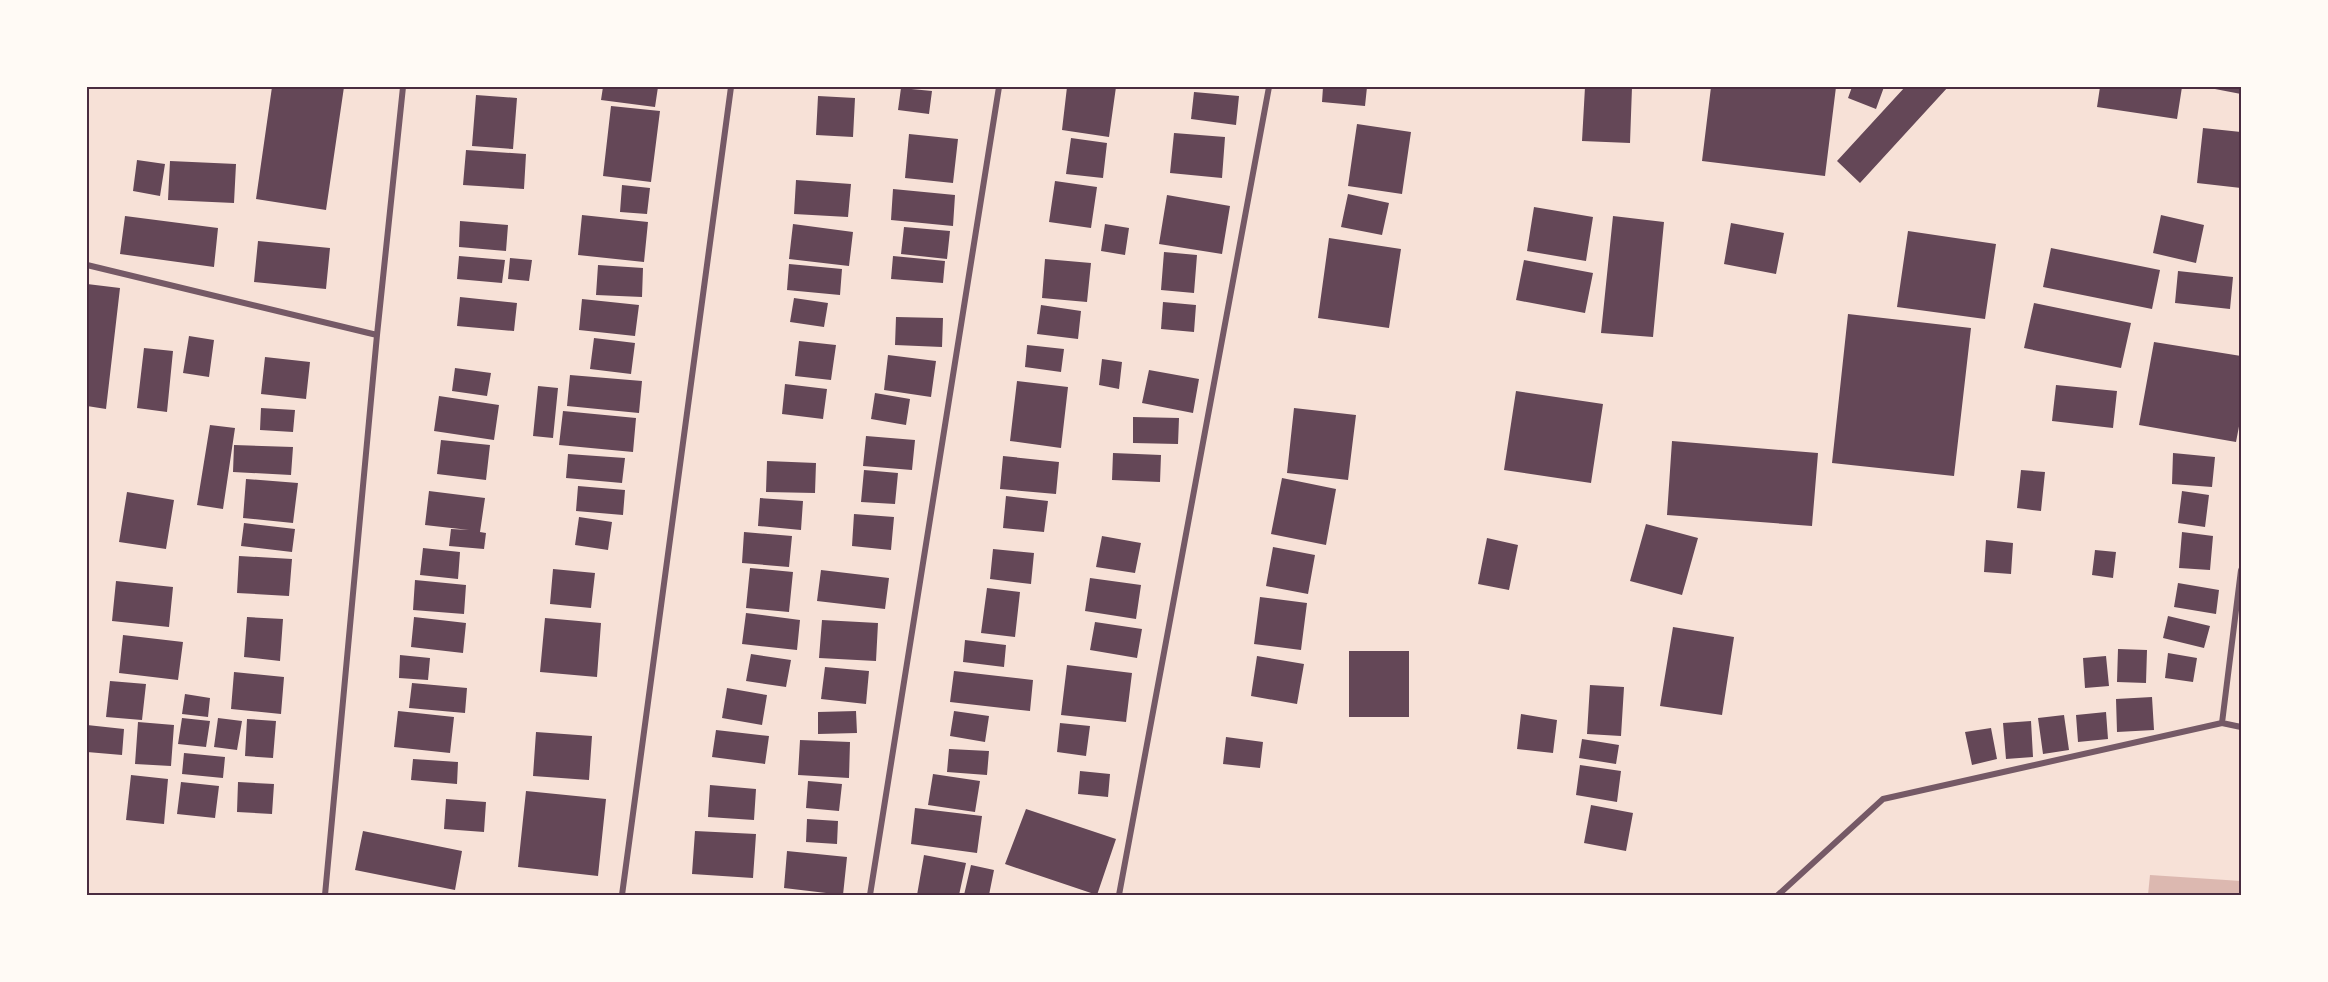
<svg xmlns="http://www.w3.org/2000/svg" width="2328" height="982" font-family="'Times New Roman',serif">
<rect width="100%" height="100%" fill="#f7e1d7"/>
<!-- water -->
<path fill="#dcb8b0" d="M2150 875 2241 881V895H2148Z"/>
<!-- building -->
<path fill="#644757" d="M272 87H344L326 210 256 199Z
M603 87H658L655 107 601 100Z
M1067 87H1116L1109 137 1062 130Z
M1323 87H1367L1365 106 1322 102Z
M1585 87H1632L1630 143 1582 141Z
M1711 87H1836L1825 176 1702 161Z
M1852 87H1884L1876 109 1848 98Z
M1905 87H1948L1860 183 1837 161Z
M2100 87H2182L2177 119 2097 107Z
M2216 87H2241V94L2215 89Z
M901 88 932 91 929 114 898 110Z
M1194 92 1239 96 1236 125 1191 119Z
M476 95 517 98 513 149 472 146Z
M818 96 855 98 853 137 816 135Z
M611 106 660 111 651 182 603 176Z
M1357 124 1411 132 1402 194 1348 186Z
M2203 128 2241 132V188L2197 183Z
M1174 133 1225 137 1222 178 1170 173Z
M909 134 958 139 953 183 905 178Z
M1071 138 1107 143 1103 178 1066 174Z
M466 150 526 154 524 189 463 185Z
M137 160 165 164 160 196 133 191Z
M170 161 236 164 234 203 168 200Z
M796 180 851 184 848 217 794 214Z
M1055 181 1097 187 1091 228 1049 222Z
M622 185 650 188 647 214 620 212Z
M893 189 955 195 953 226 891 220Z
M1348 194 1389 203 1382 235 1341 227Z
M1167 195 1230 206 1222 254 1159 244Z
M1534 207 1593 217 1586 261 1527 251Z
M582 215 648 222 644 262 578 255Z
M2161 215 2204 225 2196 263 2153 253Z
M125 216 218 228 214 267 120 254Z
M1613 216 1664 222 1653 337 1601 333Z
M460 221 508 225 506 251 459 247Z
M1731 223 1784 233 1776 274 1724 264Z
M793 224 853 232 849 266 789 259Z
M1105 224 1129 228 1125 255 1101 251Z
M904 227 950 231 947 259 901 254Z
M1908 231 1996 244 1985 319 1897 307Z
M1329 238 1401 249 1389 328 1318 318Z
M258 241 330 248 326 289 254 282Z
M2051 248 2160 270 2152 309 2043 287Z
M1164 252 1197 255 1194 293 1161 290Z
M459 256 505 260 502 283 457 279Z
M893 256 945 261 943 283 891 279Z
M510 258 532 260 529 281 508 279Z
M1045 259 1091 263 1087 302 1042 298Z
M1524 260 1593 273 1585 313 1516 300Z
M789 264 842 269 840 295 787 290Z
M598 265 643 268 642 297 596 295Z
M2178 271 2233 277 2230 309 2175 303Z
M87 284 120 288 106 409 87 406Z
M460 297 517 303 514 331 457 326Z
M794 298 828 303 824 327 790 322Z
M582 299 639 305 635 336 579 330Z
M1163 302 1196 305 1194 332 1161 329Z
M2034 303 2131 323 2121 368 2024 348Z
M1041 305 1081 311 1078 339 1037 334Z
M1848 314 1971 328 1954 476 1832 463Z
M896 317 943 318 942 347 895 345Z
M189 336 214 340 209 377 183 373Z
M594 338 635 343 631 374 590 369Z
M799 341 836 345 831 380 795 376Z
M2154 342 2241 356V416L2236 442 2139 425Z
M1027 345 1064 349 1061 372 1025 367Z
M144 348 173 351 167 412 137 408Z
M888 355 936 361 931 397 884 390Z
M265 357 310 362 306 399 261 394Z
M1102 359 1122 362 1119 389 1099 385Z
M455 368 491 373 487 396 452 391Z
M1149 370 1199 379 1193 413 1142 403Z
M570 375 642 381 639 413 567 406Z
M1017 381 1068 387 1061 448 1010 441Z
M785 384 827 389 823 419 782 414Z
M2056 385 2117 391 2113 428 2052 421Z
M538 386 558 388 553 438 533 436Z
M1516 391 1603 404 1591 483 1504 470Z
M875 393 910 399 906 425 871 419Z
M439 396 499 405 494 440 434 431Z
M261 408 295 410 293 432 260 430Z
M1294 408 1356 415 1348 480 1287 473Z
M563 411 636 418 633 452 559 445Z
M1133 417 1179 418 1178 444 1133 443Z
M210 425 235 428 223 509 197 505Z
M866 436 915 440 912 470 863 466Z
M441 440 490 445 486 480 437 474Z
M1672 441 1818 453 1812 526 1667 515Z
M234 445 293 447 291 475 233 472Z
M1113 453 1161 455 1160 482 1112 480Z
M2173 453 2215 457 2212 487 2172 484Z
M568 454 625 458 622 483 566 478Z
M1003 456 1059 462 1056 494 1000 489Z
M767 461 816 463 815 493 766 492Z
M864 470 898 473 895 504 861 502Z
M2021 470 2045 472 2041 511 2017 508Z
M1282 478 1336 489 1326 545 1271 534Z
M246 479 298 483 293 523 243 518Z
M578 486 625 490 623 515 576 511Z
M429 491 485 498 480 532 486 533 484 549 449 546 451 529 469 530 425 525Z
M2182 491 2209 495 2205 527 2178 523Z
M127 492 174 500 166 549 119 542Z
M1006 496 1048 501 1044 532 1003 528Z
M760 498 803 501 801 530 758 526Z
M854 514 894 517 891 550 852 546Z
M579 517 612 522 608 550 575 545Z
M244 523 295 529 292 552 241 546Z
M1646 524 1698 538 1682 595 1630 581Z
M744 532 792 536 789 567 742 563Z
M2182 532 2213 536 2210 570 2179 568Z
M1102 536 1141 543 1135 573 1096 567Z
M1487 538 1518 545 1509 590 1478 584Z
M1986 540 2013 543 2011 574 1984 572Z
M1273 547 1315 555 1308 594 1266 586Z
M423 548 460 552 458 579 420 575Z
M993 549 1034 553 1031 584 990 579Z
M2095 550 2116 552 2113 578 2092 575Z
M239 556 292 559 289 596 237 593Z
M750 568 793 572 789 612 746 608Z
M553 569 595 573 591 608 550 604Z
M821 570 889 578 885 609 817 601Z
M1090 578 1141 585 1136 619 1085 611Z
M415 580 466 585 464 614 413 610Z
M116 581 173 587 169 627 112 621Z
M2178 583 2219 590 2216 614 2174 607Z
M987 588 1020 592 1015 637 981 633Z
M1260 597 1307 603 1301 650 1254 644Z
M746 613 800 620 797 650 742 644Z
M2168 616 2210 626 2204 648 2163 638Z
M247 617 283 619 280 661 244 657Z
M414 617 466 623 463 653 411 647Z
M545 618 601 623 597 677 540 672Z
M822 620 878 623 876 661 819 658Z
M1095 622 1142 629 1137 658 1090 650Z
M1673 627 1734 637 1722 715 1660 706Z
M123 635 183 642 178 680 119 673Z
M965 640 1006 645 1004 667 963 662Z
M2118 649 2147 650 2146 683 2117 682Z
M1349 651H1409V717H1349Z
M2168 653 2197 658 2193 682 2165 678Z
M751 654 791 660 786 687 746 681Z
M400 655 430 658 428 680 399 678Z
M1257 656 1304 664 1297 704 1251 696Z
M2106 656 2109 686 2085 688 2083 658Z
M1067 665 1132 673 1126 722 1061 715Z
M825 667 869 671 866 704 821 699Z
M954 671 1033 680 1030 711 950 702Z
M234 672 284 677 281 714 231 709Z
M110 681 146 684 142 720 106 717Z
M412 683 467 688 465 713 409 708Z
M1590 685 1624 687 1621 736 1587 734Z
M727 688 767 695 762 725 722 718Z
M185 694 210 698 208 717 182 714Z
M2152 697 2154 730 2117 732 2116 699Z
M398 711 454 717 450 753 394 747Z
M856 711 857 733 818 734V712Z
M954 711 989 716 985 742 950 736Z
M2106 712 2108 739 2078 742 2076 715Z
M1521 714 1557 720 1553 753 1517 749Z
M2064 715 2069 750 2043 754 2038 718Z
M182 718 210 721 206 747 178 744Z
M218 718 242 721 237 750 214 747Z
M247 719 276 721 273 758 245 756Z
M2031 721 2033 757 2006 759 2003 723Z
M138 722 174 725 171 766 135 764Z
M1060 723 1090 726 1086 756 1057 752Z
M87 725 124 729 122 755 87 752Z
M1991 728 1997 759 1972 765 1965 732Z
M716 730 769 736 765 764 712 757Z
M536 732 592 736 589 780 533 776Z
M1226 737 1263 742 1260 768 1223 764Z
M1582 739 1619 745 1616 764 1579 758Z
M800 740 850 742 849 778 798 775Z
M949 749 989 751 987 775 947 772Z
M184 753 225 757 223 778 182 774Z
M413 759 458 762 457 784 411 780Z
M1580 765 1621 771 1617 802 1576 795Z
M1080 771 1110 774 1108 797 1078 794Z
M933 774 980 781 975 812 928 805Z
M131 775 168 779 164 824 126 820Z
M808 781 842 784 839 811 806 808Z
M181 782 219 786 215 818 177 814Z
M238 782 274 784 272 814 237 812Z
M710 785 756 789 754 820 708 817Z
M526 791 606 799 598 876 518 867Z
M446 799 486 802 484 832 444 829Z
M1591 805 1633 813 1626 851 1584 843Z
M915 808 982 816 977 853 911 844Z
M1026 809 1116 839 1097 895 1005 864Z
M807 819 838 821 837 844 806 842Z
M363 831 462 851 455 890 355 870Z
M695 831 756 834 753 878 692 874Z
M787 851 847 857 843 895 784 888Z
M924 855 966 863 959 895H917Z
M971 865 994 870 989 895H964Z"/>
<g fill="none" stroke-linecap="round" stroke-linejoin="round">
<!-- minor -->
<path stroke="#755966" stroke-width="6" d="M87 265 377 335
M2222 723 2241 570
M325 895 377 335 403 87
M622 895 731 87
M870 895 999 87
M1119 895 1269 87
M1778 895 1883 799 2222 723 2241 727"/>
</g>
<!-- border -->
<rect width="2328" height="982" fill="none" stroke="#fffaf5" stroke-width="177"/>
<rect x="88" y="88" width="2152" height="806" fill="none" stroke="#4a2c40" stroke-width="2"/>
</svg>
